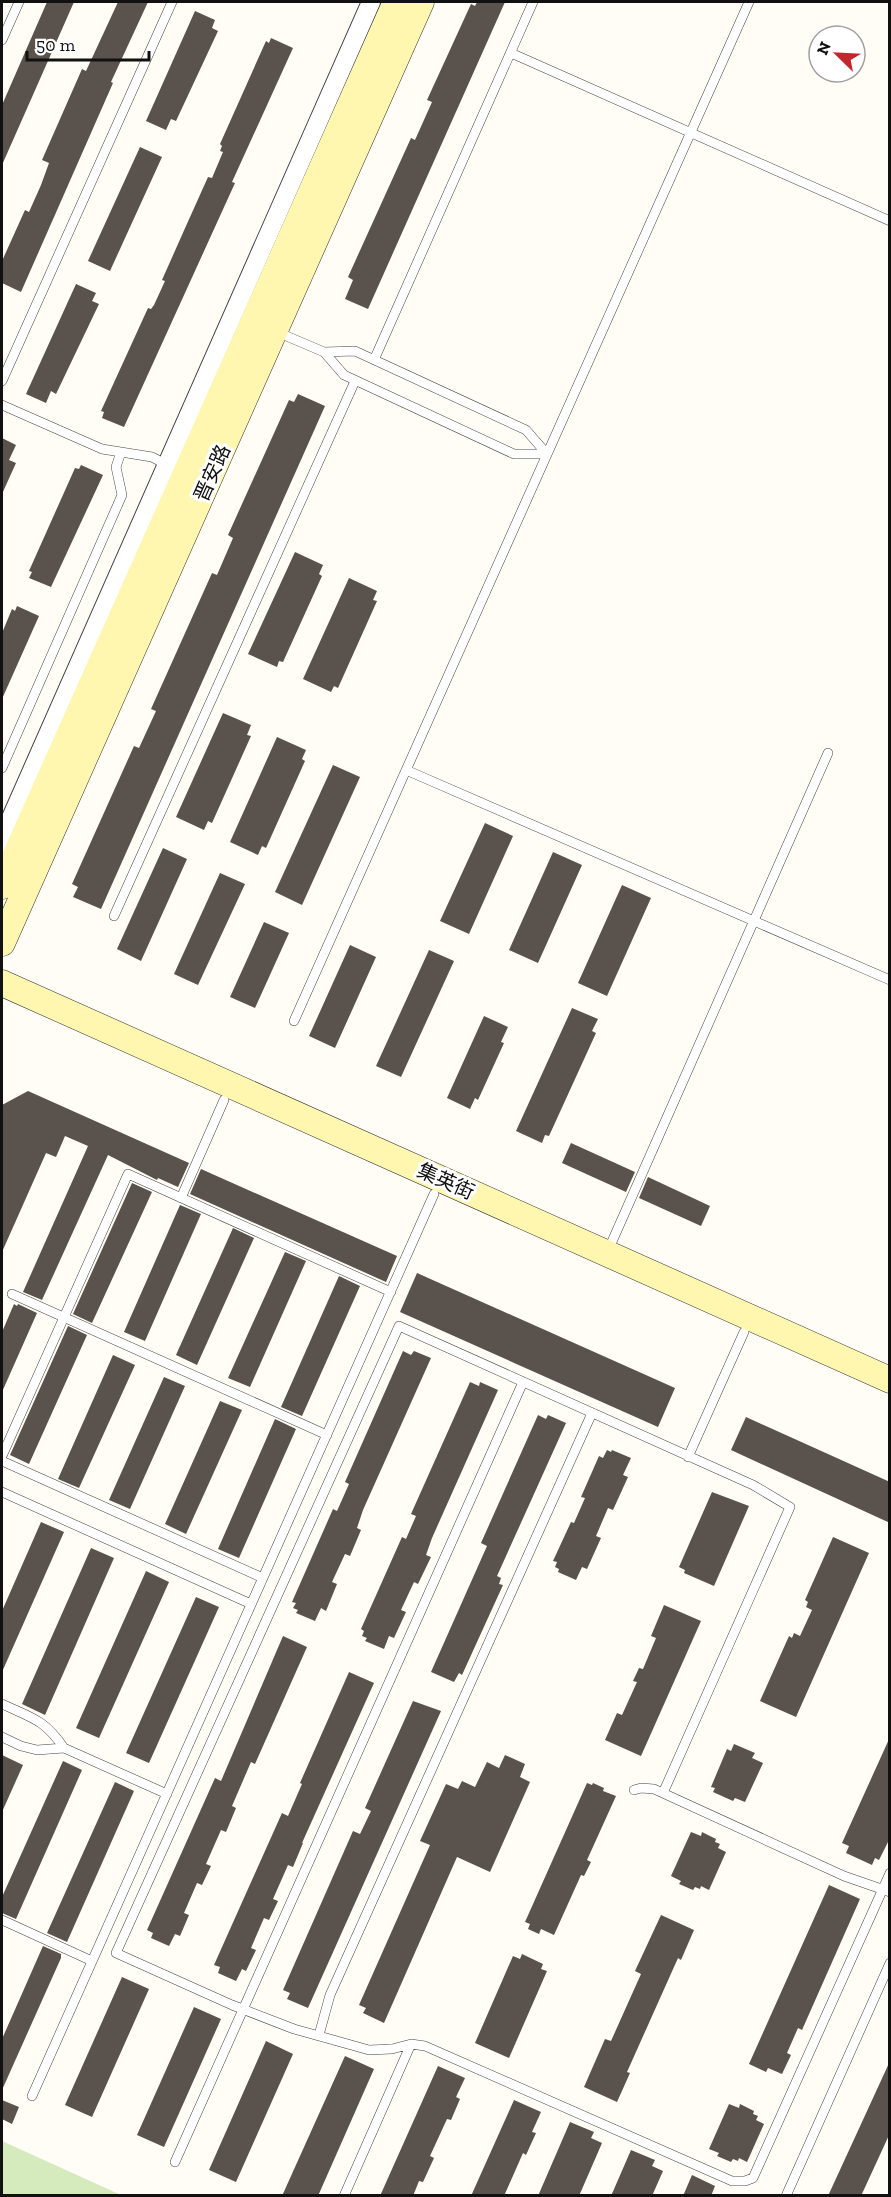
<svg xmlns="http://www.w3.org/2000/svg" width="891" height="2197" font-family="'Zilla Slab','Noto Sans SC',serif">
<rect width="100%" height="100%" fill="#fffdf5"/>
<!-- green -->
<path fill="#d5ebbd" d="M2 2141 121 2195H2Z"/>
<!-- building -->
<path fill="#5a524d" d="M47 2H74L2 165V105Z
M118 2H148L111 82 113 83 21 292 2 283V261L25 210 29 212 41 185 49 163 42 160 82 69 86 71Z
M477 2H505L368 309 345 299 353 280 348 277 411 138 415 140 432 102 427 100 471 4 475 6Z
M195 11 215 20 212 28 218 31 176 121 171 119 166 130 146 121Z
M271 38 293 48 232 182 235 183 124 427 102 418 104 412 101 411 148 308 151 309 154 305 165 281 162 280 186 226 208 177 212 178 223 152 220 151 222 146 220 144 266 41 269 43Z
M140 147 162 157 110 271 88 261Z
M76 284 96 293 92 301 99 304 56 394 51 391 46 403 26 394Z
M298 394 325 406 101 909 73 897 78 887 72 884 134 746 139 748 156 711 151 709 212 573 217 575 233 538 228 535 289 400 294 402Z
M2 438 16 445 9 460 16 463 2 494Z
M81 465 103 475 51 587 29 578 32 572 29 571 75 468 79 469Z
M295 552 323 565 319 574 322 576 283 662 279 661 277 667 248 654Z
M349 578 377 591 373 600 377 601 338 688 334 686 331 692 303 679Z
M17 606 39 616 2 699V633L12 609 15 611Z
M223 713 251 725 247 735 251 736 212 823 208 821 204 830 176 817Z
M277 737 306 750 302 759 305 761 266 848 262 846 258 855 230 842Z
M333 765 360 777 302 905 275 892Z
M485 823 513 836 469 934 440 921Z
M163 848 187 859 141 961 117 949Z
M553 852 582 865 538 963 509 950Z
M220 873 245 884 198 985 174 974Z
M622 885 651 898 607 996 578 983Z
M264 922 289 933 255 1008 230 997Z
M350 945 376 957 335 1048 309 1036Z
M429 950 454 961 401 1077 376 1066Z
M572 1008 598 1019 592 1031 596 1033 549 1136 545 1135 542 1143 516 1131Z
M484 1016 508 1027 501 1042 504 1043 478 1100 475 1098 470 1109 447 1098Z
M28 1091 189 1163 178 1187 158 1178 157 1180 108 1155 42 1300 23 1292 88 1146 65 1136 56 1157 46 1153 2 1252V1105Z
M571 1143 635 1172 626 1192 562 1163Z
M201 1169 397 1256 386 1282 190 1194Z
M648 1177 710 1206 701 1226 639 1198Z
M132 1183 152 1192 92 1323 73 1314Z
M180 1205 201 1214 145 1341 124 1332Z
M233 1228 254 1238 197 1365 176 1355Z
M285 1252 306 1261 250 1387 228 1378Z
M417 1273 675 1388 658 1427 400 1312Z
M339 1276 360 1286 302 1416 281 1407Z
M14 1304 17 1306 18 1304 37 1313 2 1392V1332Z
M68 1326 87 1335 29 1464 10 1455Z
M403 1351 411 1355 414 1351 431 1358 363 1510 357 1528 361 1530 350 1556 345 1554 332 1582 337 1584 326 1611 321 1608 315 1621 296 1613 298 1610 293 1608 296 1603 292 1602 333 1509 337 1511 349 1484 345 1482Z
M113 1355 135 1365 79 1488 58 1479Z
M164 1377 185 1386 130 1509 109 1500Z
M470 1382 479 1386 480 1382 498 1390 432 1538 426 1555 431 1557 418 1584 414 1582 401 1610 406 1612 394 1638 389 1636 384 1649 365 1641 367 1638 362 1636 364 1631 361 1629 402 1537 406 1539 416 1516 411 1514Z
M220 1401 242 1410 186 1534 165 1524Z
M538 1415 546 1419 548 1415 566 1423 497 1576 501 1578 499 1584 503 1585 462 1675 459 1673 454 1682 431 1672 487 1546 481 1543Z
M746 1417 890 1482V1523L731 1450Z
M275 1419 296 1429 239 1558 218 1549Z
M607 1450 611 1452 612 1450 631 1458 623 1475 628 1477 613 1510 608 1508 596 1536 601 1538 587 1569 582 1567 576 1580 558 1572 559 1569 555 1567 557 1562 553 1561 571 1522 574 1523 585 1498 581 1497 599 1456 603 1458Z
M712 1492 749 1506 714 1586 684 1573 685 1570 679 1567Z
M41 1522 64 1532 2 1672V1611Z
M833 1537 869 1553 796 1717 760 1701 789 1636 792 1638 794 1633 800 1636 812 1610 806 1607 808 1602 805 1600Z
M91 1548 114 1558 45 1715 22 1704Z
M146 1571 169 1582 99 1738 76 1728Z
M196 1597 219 1607 149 1763 126 1753Z
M664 1605 701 1621 641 1756 605 1740 617 1713 622 1715 637 1682 633 1681 639 1668 643 1669 656 1638 651 1636Z
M283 1636 307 1647 255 1764 251 1762 232 1806 236 1808 226 1832 221 1830 206 1864 211 1866 202 1885 197 1883 184 1913 189 1915 180 1936 175 1934 169 1946 151 1938 153 1933 147 1930 215 1778 221 1781Z
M349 1672 374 1683 302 1843H303L293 1867 288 1865 273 1899 278 1901 269 1920 264 1918 251 1948 256 1950 246 1971 242 1969 236 1981 218 1973 220 1967 214 1965 282 1813 288 1816 302 1784 300 1783Z
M413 1701 441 1711 308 2008 287 1999 290 1993 283 1990 353 1831 360 1834 371 1811 365 1808Z
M890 1737V1838L879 1860 875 1858 872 1865 846 1853 849 1846 842 1843Z
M734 1744 755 1753 752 1758 763 1763 745 1802 735 1798 733 1801 713 1792 715 1788 711 1787 727 1749 731 1751Z
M2 1755 23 1765 2 1812Z
M505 1755 525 1764 520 1777 530 1782 490 1872 457 1857 384 2023 363 2013 366 2008 359 2005 430 1845 420 1841 446 1784 458 1789 462 1781 475 1787 487 1762 499 1768Z
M63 1761 82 1770 16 1919 2 1913V1897Z
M115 1782 134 1791 67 1942 47 1933Z
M587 1783 592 1785 593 1783 604 1788 603 1791 616 1796 587 1860 591 1862 584 1876 581 1875 554 1935 541 1929 539 1934 528 1929 530 1924 525 1922Z
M691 1832 701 1836 702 1832 716 1839 715 1842 720 1844 718 1848 726 1852 709 1890 701 1886 700 1889 695 1887 693 1890 679 1884 681 1881 671 1876Z
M829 1885 860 1899 802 2030 798 2028 787 2053 791 2055 782 2074 768 2068 766 2072 749 2064Z
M661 1915 694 1930 681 1960 678 1958 627 2072 630 2073 617 2102 584 2087 605 2039 611 2041 641 1974 635 1971Z
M43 1946 61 1954V1958L2 2090V2039Z
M522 1954 543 1964 541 1969 547 1971 509 2058 475 2043 513 1956 520 1959Z
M122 1977 149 1989 92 2117 65 2105Z
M194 2007 221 2019 164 2147 137 2135Z
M266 2041 293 2054 236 2182 209 2170Z
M345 2056 374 2069 318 2196H282Z
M890 2061V2133L861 2196H828Z
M438 2066 465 2078 456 2097 460 2099 451 2120 447 2119 430 2156 434 2158 423 2182 419 2181 413 2196H380Z
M2 2100 19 2107 12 2124 2 2119Z
M514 2100 541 2112 532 2132 536 2133 526 2155 523 2153 504 2196H471Z
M729 2104 739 2108 740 2104 754 2111 753 2114 758 2116 756 2120 764 2124 747 2162 739 2158 738 2161 733 2159 731 2162 717 2156 719 2153 709 2149Z
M570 2122 594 2132 591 2138 602 2143 579 2196H538Z
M631 2150 655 2160 652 2166 663 2171 652 2196H611Z
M692 2175 715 2186 711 2196H683Z"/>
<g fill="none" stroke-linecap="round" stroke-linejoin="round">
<defs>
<path id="lane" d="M2 40 19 2
M511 53 890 221
M277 332 324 352 355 351 526 430 547 454
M324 352 344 375 514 454H547
M374 360 533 2
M2 381 172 2
M2 405 102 449 152 457 167 465
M2 768 122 495 116 467 121 452
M406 770 890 980
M114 916 355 381
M294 1021 749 2
M181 1198 224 1100
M607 1253 828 753
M12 1294 327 1435
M2 1456 128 1174 391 1292
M688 1457 744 1332
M2 1461 263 1578
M2 1492 251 1604
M2 1704C32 1718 44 1719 64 1748
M2 1737 21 1746 37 1750 64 1748 167 1794
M634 1790 641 1788 654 1789 844 1876 890 1892
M663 1793 790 1507 753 1485 399 1326 116 1953 232 2005 294 2029 369 2050 392 2049 411 2044 425 2046 732 2181H745L753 2178 890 1873
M2 1920 92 1961
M319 2035 330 1995 592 1413
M32 2096 434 1194
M175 2162 523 1382
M344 2196 411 2044
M786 2196 890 1963"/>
<path id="street" d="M5 876 3 836 371 2"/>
<path id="secondary" d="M2 886 396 2
M2 943 421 2
M2 983 890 1380"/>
</defs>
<!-- lane casing -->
<use href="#lane" stroke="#444" stroke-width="10"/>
<!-- street casing -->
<use href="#street" stroke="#444" stroke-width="20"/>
<!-- secondary casing -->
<use href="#secondary" stroke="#333" stroke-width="27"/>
<!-- lane -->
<use href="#lane" stroke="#fff" stroke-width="9"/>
<!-- street -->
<use href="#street" stroke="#fff" stroke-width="18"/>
<!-- secondary -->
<use href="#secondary" stroke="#fff6b0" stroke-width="26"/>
</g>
<g text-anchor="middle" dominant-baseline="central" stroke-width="6" stroke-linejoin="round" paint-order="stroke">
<!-- street labels -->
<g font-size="20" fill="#111" stroke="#fff">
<text transform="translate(212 473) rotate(-66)">晋安路</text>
<text transform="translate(446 1181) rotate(24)">集英街</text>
</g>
</g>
<!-- border -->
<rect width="891" height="2197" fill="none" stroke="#111111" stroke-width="6"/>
<!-- north arrow -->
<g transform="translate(837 54) rotate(294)"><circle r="28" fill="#ffffff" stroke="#a0a0a0" stroke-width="1.5"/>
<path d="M0-4.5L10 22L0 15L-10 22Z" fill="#c4262e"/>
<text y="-9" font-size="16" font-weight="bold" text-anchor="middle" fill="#111111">N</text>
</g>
<!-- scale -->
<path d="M27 51v9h122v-9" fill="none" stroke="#111111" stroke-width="3"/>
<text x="36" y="51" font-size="18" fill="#111111" stroke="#ffffff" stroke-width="4.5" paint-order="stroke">50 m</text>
</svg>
